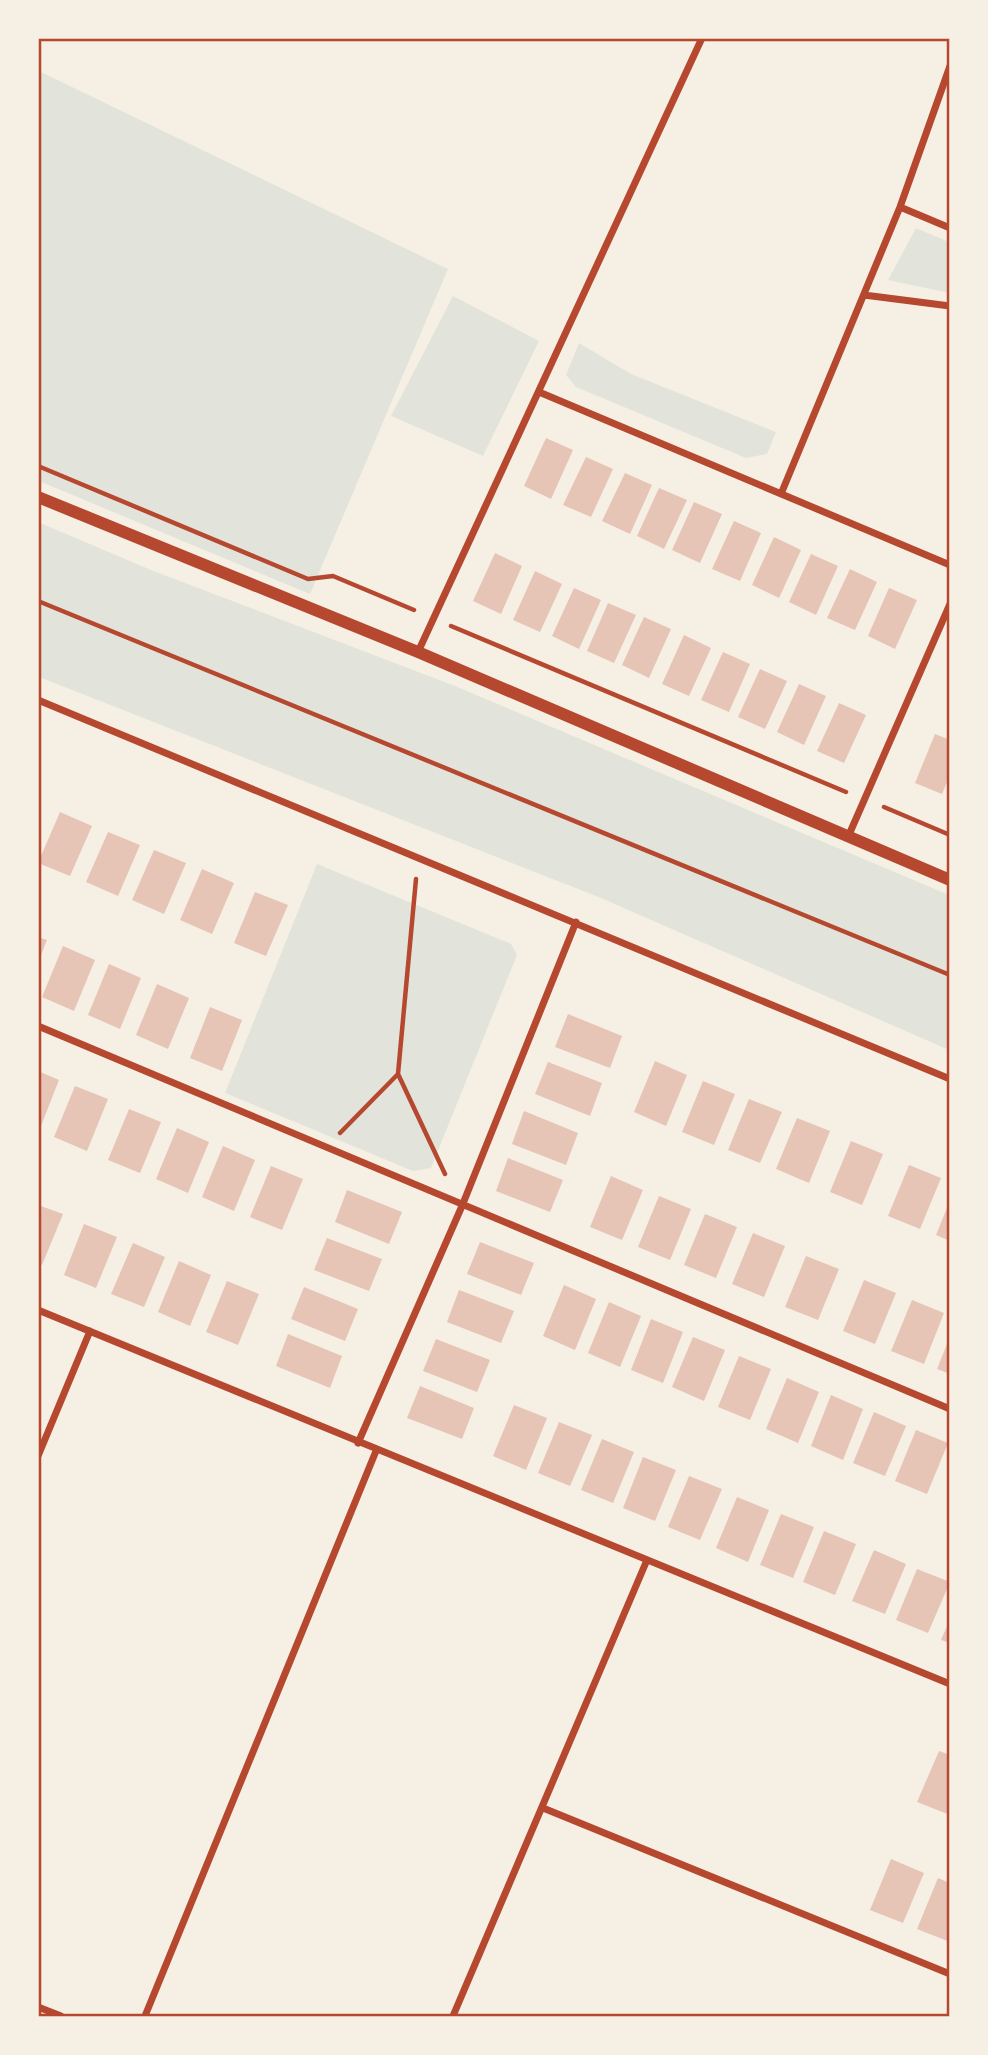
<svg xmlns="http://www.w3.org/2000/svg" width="988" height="2055" font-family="'Roboto Serif',serif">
<rect width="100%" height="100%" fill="#f6efe4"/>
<!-- green -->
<path fill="#e2e4dc" d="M39 71 448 269 310 594 39 481Z
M916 228 949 242V293L888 280Z
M453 296 539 341 483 456 391 416Z
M579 343 631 374 776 432 767 454 746 458 576 387 566 375Z
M38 522 151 570 455 686 949 895V1050L601 898 39 677Z
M317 864 511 944 517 955 431 1168 413 1171 225 1093Z"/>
<!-- building -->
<path fill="#e6c5b7" d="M546 438 573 450 551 499 524 486Z
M586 457 613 469 591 517 563 505Z
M625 473 652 485 630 534 602 521Z
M659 488 687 500 664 549 637 536Z
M694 502 722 514 700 563 672 550Z
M734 521 761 533 740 581 712 569Z
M774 537 801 550 779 598 752 585Z
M495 553 522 566 501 614 473 601Z
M811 554 838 566 816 615 789 602Z
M850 569 877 582 855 630 827 618Z
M535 571 562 584 540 632 513 620Z
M574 588 601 600 579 649 552 636Z
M889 588 917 600 895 649 868 636Z
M608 603 636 615 614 663 587 651Z
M644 617 671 629 649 678 622 665Z
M684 635 711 648 689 696 662 684Z
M723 652 750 664 729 712 701 700Z
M760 669 787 681 765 729 738 717Z
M799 684 826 696 804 745 777 732Z
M839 703 866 715 844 763 817 751Z
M935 734 950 740V775L942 794 915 783Z
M60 812 92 826 70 876 38 863Z
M108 832 140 845 118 896 86 882Z
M154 850 186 863 164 914 132 900Z
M202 869 234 883 212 934 180 920Z
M255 892 288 905 266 956 234 943Z
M38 937 47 940 39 960H38Z
M63 946 95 960 74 1011 42 997Z
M109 964 141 978 120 1029 88 1015Z
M157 984 189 998 168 1049 136 1035Z
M210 1007 242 1020 222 1071 190 1058Z
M568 1014 622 1036 610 1068 555 1047Z
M655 1061 687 1075 666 1126 634 1112Z
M548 1062 602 1083 590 1116 535 1094Z
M38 1071 59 1080 39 1131H38Z
M703 1081 735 1094 714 1145 682 1132Z
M75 1086 108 1099 87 1151 54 1137Z
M749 1099 782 1112 760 1163 728 1150Z
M129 1109 161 1122 140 1173 108 1160Z
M524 1111 578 1133 566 1165 512 1144Z
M797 1118 830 1131 809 1183 776 1169Z
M177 1128 209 1142 188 1193 156 1179Z
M851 1141 883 1154 862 1205 830 1192Z
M223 1146 255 1160 234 1211 202 1197Z
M508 1158 563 1180 550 1212 496 1191Z
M909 1165 941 1178 920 1229 888 1216Z
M271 1166 303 1179 282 1230 250 1217Z
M611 1176 643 1190 622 1240 590 1227Z
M347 1190 402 1212 389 1244 335 1222Z
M659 1196 691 1209 670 1260 638 1247Z
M949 1203H950V1241L936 1235Z
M38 1205 63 1214 42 1265 38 1264Z
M705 1214 737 1227 716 1278 684 1265Z
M84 1224 117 1237 96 1288 64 1275Z
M753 1233 785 1246 764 1297 732 1284Z
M327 1238 382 1259 369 1291 314 1270Z
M480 1242 534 1263 521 1295 467 1274Z
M133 1243 165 1257 144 1307 111 1294Z
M806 1256 839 1269 818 1320 785 1307Z
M179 1261 211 1275 190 1326 158 1312Z
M864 1280 896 1293 875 1344 843 1331Z
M227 1281 259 1294 238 1345 206 1332Z
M564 1285 596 1299 575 1350 543 1336Z
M304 1287 358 1309 345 1341 291 1319Z
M459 1290 514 1311 501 1343 447 1322Z
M912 1300 944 1313 924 1364 891 1351Z
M609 1302 641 1316 620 1367 588 1353Z
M651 1319 683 1332 663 1383 631 1370Z
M288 1334 342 1356 330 1388 276 1366Z
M693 1337 725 1350 704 1401 672 1387Z
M436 1339 490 1360 477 1392 423 1371Z
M949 1339H950V1374L937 1369Z
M739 1356 771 1369 750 1420 718 1407Z
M787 1378 819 1392 798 1443 766 1429Z
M420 1386 474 1408 462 1439 407 1418Z
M831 1395 863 1409 843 1460 811 1446Z
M514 1405 547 1418 526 1470 493 1456Z
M874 1412 906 1426 885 1476 853 1463Z
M559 1422 592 1435 570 1486 538 1473Z
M916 1430 948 1443 927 1494 895 1481Z
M602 1439 634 1452 613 1503 581 1490Z
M643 1457 676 1470 655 1521 623 1508Z
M689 1476 722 1489 700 1540 668 1527Z
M737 1497 769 1510 748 1562 716 1548Z
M781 1514 814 1527 793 1578 760 1565Z
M824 1531 856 1544 835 1595 803 1582Z
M874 1550 906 1564 885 1614 852 1601Z
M917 1569 950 1582 928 1633 896 1620Z
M950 1619V1643L941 1640Z
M939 1751 950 1755V1815L917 1802Z
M891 1859 924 1873 903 1923 870 1910Z
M938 1878 950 1883V1942L917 1929Z"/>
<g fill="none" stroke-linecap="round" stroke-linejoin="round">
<!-- path -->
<path stroke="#b5482f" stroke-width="4.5" d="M38 466 308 579 333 576 414 610
M38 601 950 975
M451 626 846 792
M884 807 950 835
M398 1074 445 1174
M340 1133 398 1074 416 879"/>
<!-- minor -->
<path stroke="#b5482f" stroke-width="7" d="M900 207 950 228
M864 295 950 306
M539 392 950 565
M781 494 900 207 950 66
M418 652 702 38
M38 700 950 1079
M848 837 950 604
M38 1026 950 1409
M38 1310 950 1684
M358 1443 462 1206 576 922
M38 1456 90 1331
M543 1808 950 1974
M38 2007 61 2016
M145 2016 376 1451
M453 2016 647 1560"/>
<!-- tertiary -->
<path stroke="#b5482f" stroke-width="12" d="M38 497 418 652 950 880"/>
</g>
<!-- border -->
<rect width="988" height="2055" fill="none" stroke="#f6efe4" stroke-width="80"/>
<rect x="40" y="40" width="908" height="1975" fill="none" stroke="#b5482f" stroke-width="2.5"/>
</svg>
